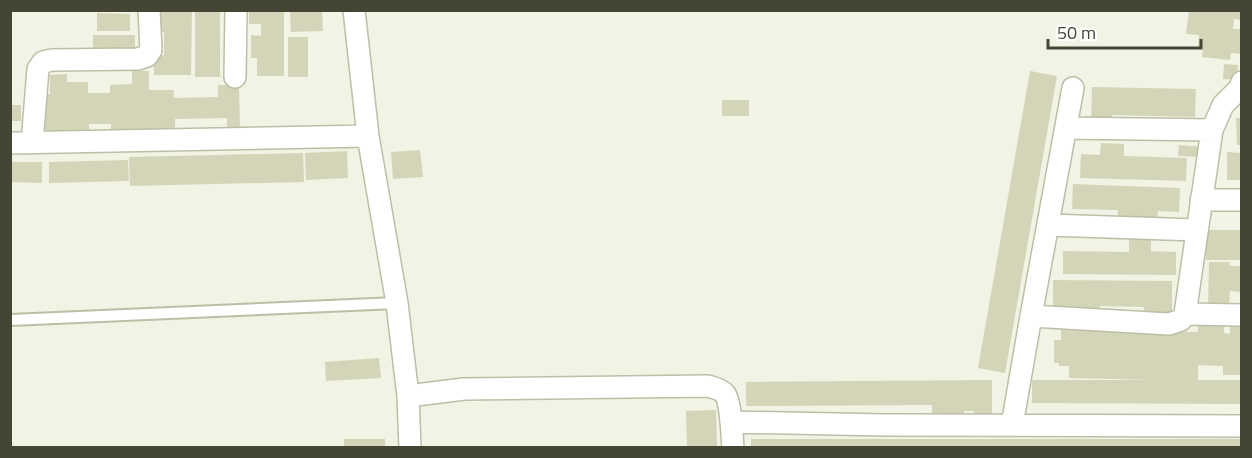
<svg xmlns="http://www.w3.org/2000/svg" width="1252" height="458" font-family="'Titillium Web',sans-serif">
<rect width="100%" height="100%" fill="#f1f3e4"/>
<!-- building -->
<path fill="#d4d5b8" d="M156 10H192L191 75H154V55H164V32H155Z
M195 10H220V77H195Z
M249 10H284V76H257V58H251V35L261 36V24H249Z
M290 10H322L323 31 291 32Z
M1189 10H1242V20L1234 19 1233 29H1242V54L1231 53 1230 60 1202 57 1203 48H1198L1199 35 1186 34Z
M97 13 130 14V31H97Z
M93 35H135V56H93Z
M288 37H308V77H288Z
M1224 64 1238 65 1237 80 1223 79Z
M132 71H149V90H174V98L218 97V85H239L240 130H227V118L175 119V130L111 131V124H89V134L44 135 43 94H50V75L67 74V82H88V93H110V85L132 84Z
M1030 71 1057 76 1005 373 978 368Z
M1092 87 1196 89 1195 117 1112 115V127L1091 126Z
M722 100H749V116H722Z
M10 105H21V121H10Z
M1236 118H1242V145H1237Z
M1101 143 1124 144V156L1187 158 1186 181 1080 178 1081 154 1100 155Z
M1179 145 1202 147V157L1178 156Z
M420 150 423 177 393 179 391 152Z
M347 151 348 178 306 180 305 153Z
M1227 152 1242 153V180H1227Z
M303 153 304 182 130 186 129 157Z
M128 160 129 181 49 183V162Z
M10 162H42V183L10 182Z
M1073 184 1180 188 1179 212 1158 211 1157 223 1117 222 1118 210 1072 209Z
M1206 230H1242V260H1206Z
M1129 239 1151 240V251L1176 252V275L1063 274V251L1129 252Z
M1209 262H1230V266H1242V292L1230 291 1229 308H1208Z
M1053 280 1172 281V318H1143L1144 307 1100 306V314H1053Z
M1198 324H1224V333L1230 334V324H1242V375H1223V366L1198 365V380H1242V404L1032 403V380H1153L1069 378V366H1059V363H1054V340H1061V330L1198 332Z
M379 358 381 378 326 381 325 362Z
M992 380V418H974V411H964V417L932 418V405L746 406V382Z
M716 410 717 447H687L686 411Z
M344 439H385V447H344Z
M751 439H1242V447H751Z"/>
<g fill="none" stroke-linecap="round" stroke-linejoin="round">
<defs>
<path id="lane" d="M10 320 397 303"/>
<path id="street" d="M354 10 368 136 397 303 408 396 410 448
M235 77 236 10
M1066 128 1212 130
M10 143 368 136
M32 143 38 69 43 62 52 60 138 59 147 56 151 50 149 10
M1201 200H1242
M1049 225 1197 230
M1185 314 1242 315
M1031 316 1169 324 1181 320 1185 314 1212 130 1223 105 1240 88 1242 82
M408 396 464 389 708 386C714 388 721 389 725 394 731 403 732 436 733 448
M731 422 885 425 1242 426
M1012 425 1031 316 1073 88"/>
</defs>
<!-- lane casing -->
<use href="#lane" stroke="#bcbfa6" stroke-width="14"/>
<!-- street casing -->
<use href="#street" stroke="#bcbfa6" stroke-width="24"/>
<!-- lane -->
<use href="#lane" stroke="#fff" stroke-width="10"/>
<!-- street -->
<use href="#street" stroke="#fff" stroke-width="21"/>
</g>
<!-- border -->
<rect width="1252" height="458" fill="none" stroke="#444533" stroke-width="24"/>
<!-- scale -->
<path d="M1048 39v9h153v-9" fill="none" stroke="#444533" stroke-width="3"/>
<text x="1057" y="39" font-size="18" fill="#444533" stroke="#ffffff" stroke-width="4.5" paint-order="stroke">50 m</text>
</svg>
